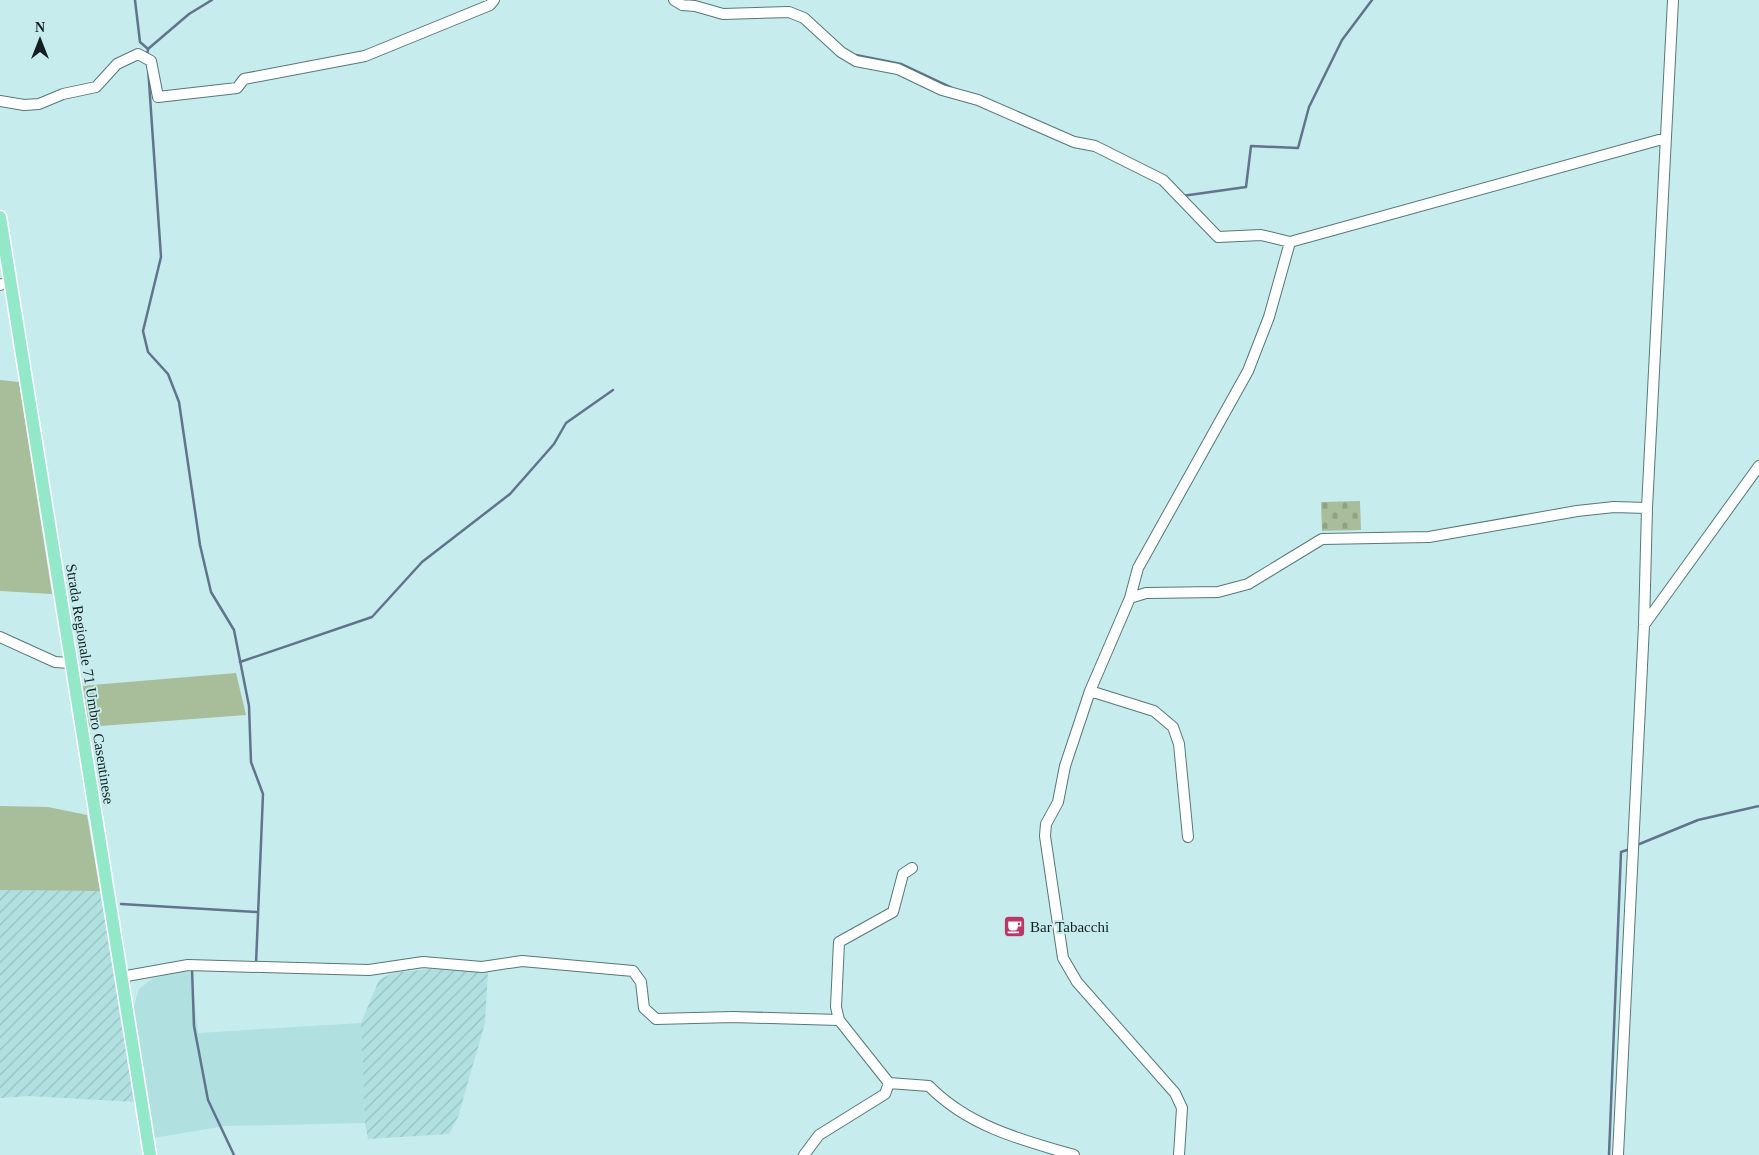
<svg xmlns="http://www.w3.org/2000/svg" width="1759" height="1155" font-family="Georgia,serif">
<defs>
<pattern id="industrial-furrows" width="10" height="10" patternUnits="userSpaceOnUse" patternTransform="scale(1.25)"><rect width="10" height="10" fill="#b1e0e1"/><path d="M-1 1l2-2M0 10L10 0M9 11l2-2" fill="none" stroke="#97c0c1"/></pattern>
<pattern id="cemetery-stones" width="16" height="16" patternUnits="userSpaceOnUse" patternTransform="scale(1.25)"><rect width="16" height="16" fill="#a8bd99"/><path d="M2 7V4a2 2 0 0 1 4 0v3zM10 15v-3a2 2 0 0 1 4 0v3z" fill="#90a284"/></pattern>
</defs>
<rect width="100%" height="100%" fill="#c6eced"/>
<!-- built -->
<path fill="#b1e0e1" d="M179 972H191L198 1033 361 1023 365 1123 225 1126 153 1138 133 1009 139 989 153 978Z"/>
<!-- industrial -->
<path fill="url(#industrial-furrows)" d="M0 890 100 891 136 1102 29 1096 0 1098Z
M429 969 473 972 488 971 485 1023 458 1117 449 1134 368 1139 365 1123 361 1023 379 980 392 973Z"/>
<!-- green -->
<path fill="#a8bd99" d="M0 380 19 382 52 594 0 591Z
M236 673 246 715 87 727 80 686Z
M0 806 48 807 87 815 100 891 0 890Z"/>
<!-- cemetery -->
<path fill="url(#cemetery-stones)" d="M1360 501 1361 530 1322 531 1321 502Z"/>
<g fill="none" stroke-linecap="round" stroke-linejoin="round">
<!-- stream -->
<path stroke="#62738e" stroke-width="2.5" d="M135 0 140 42 148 49
M856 55 901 64 952 88
M147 57 148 49 189 14 212 0
M148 67 161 257 143 331 148 352 168 374 179 402 200 545 211 592 234 630 249 706 251 762 263 794 256 964
M1182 196 1246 187 1251 146 1298 148 1309 107 1342 40 1372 0
M240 662 372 617 422 562 510 494 554 444 566 423 613 390
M1637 845 1698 820 1759 806
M121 904 257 912
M192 969 194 1026 208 1100 234 1155
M1609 1155 1621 852 1630 849"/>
<defs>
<path id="minor" d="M674 0 682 5 695 6 723 14 789 12 804 18 841 52 856 61 898 69 942 90 978 100 1074 142 1095 146 1163 180 1218 237 1261 235 1290 242 1666 138
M0 101 24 105 39 104 63 94 96 87 117 64 138 54 151 61 158 97 237 88 244 79 365 56 490 5 494 0
M0 285 10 281
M1130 598 1138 568 1248 371 1269 317 1290 242
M1644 625 1759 466
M0 637 55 662 70 663
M1090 691 1154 711 1173 727 1179 744 1188 837
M912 868 903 874 893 912 839 942 836 1007 839 1020 889 1083 929 1086C968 1126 1021 1140 1074 1155
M121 977 188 965 369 970 423 962 482 967 522 961 633 971 641 982 644 1008 656 1019 733 1017 839 1020
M804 1155 819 1135 885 1094 889 1083
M1179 1155 1182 1108 1175 1093 1077 982 1063 958 1045 836 1046 824 1058 802 1065 766 1090 691 1130 598 1146 593 1218 592 1248 584 1322 539 1429 537 1577 511 1614 507 1647 508
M1618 1155 1644 625 1647 508 1673 0"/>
<path id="major" d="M0 217 150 1155"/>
</defs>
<!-- minor casing -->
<use href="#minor" stroke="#567879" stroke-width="12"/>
<!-- major casing -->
<use href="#major" stroke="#fff" stroke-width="15"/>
<!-- minor -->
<use href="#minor" stroke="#fff" stroke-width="10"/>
<!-- major -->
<use href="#major" stroke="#94e8ca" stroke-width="12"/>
</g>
<!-- icons -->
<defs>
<symbol id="cafe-square" viewBox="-11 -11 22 22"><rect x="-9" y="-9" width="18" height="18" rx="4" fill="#c03468" stroke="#c6eced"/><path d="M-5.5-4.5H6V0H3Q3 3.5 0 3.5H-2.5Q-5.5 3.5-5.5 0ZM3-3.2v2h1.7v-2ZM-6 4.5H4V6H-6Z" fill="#fff"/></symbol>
</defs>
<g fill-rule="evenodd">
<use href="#cafe-square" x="1002" y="914" width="25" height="25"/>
</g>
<g text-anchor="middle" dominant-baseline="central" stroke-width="4" stroke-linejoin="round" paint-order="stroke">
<!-- street labels -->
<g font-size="15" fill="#122021" stroke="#c6eced">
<text transform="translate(90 684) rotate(81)">Strada Regionale 71 Umbro Casentinese</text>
</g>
<!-- poi labels -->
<g font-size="15" fill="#122021" stroke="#c6eced" text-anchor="start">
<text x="1030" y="927">Bar Tabacchi</text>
</g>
</g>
<!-- north arrow -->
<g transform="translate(40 40)" stroke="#c6eced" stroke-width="4" paint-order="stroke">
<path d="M0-4L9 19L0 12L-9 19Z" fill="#122021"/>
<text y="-8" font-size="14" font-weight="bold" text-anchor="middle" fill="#122021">N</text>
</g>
</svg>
